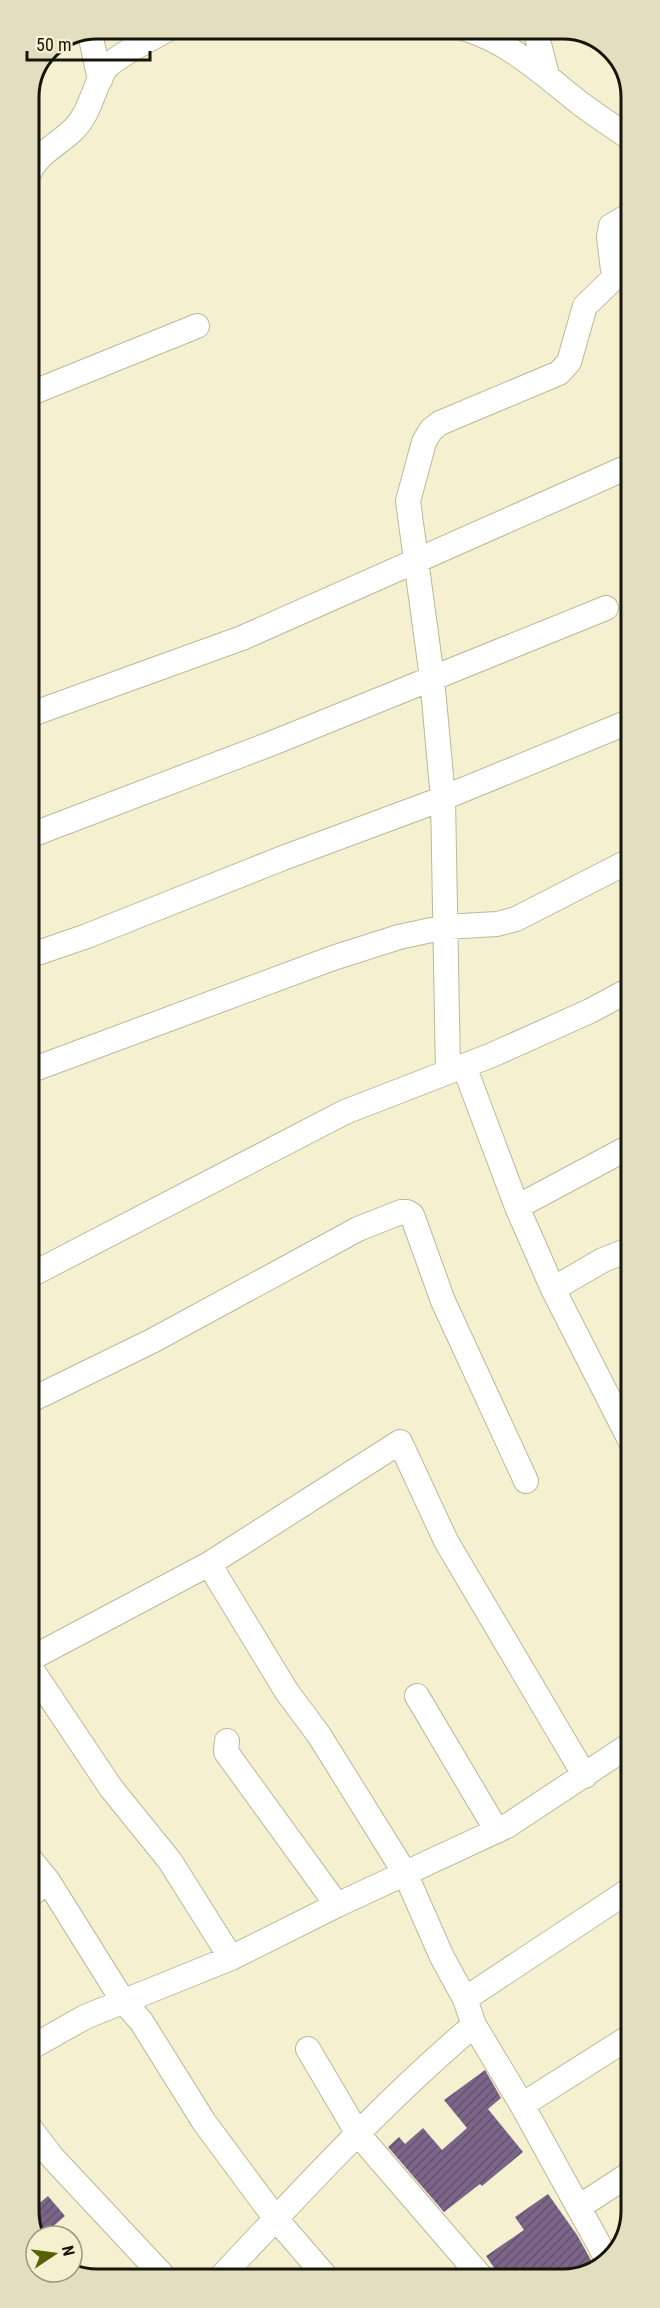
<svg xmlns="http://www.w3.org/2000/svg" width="660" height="2308" font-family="'Roboto Condensed',sans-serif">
<defs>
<pattern id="building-hatch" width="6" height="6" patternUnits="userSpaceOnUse" patternTransform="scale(1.5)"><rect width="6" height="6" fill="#7b6689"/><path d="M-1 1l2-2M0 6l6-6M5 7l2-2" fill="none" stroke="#64536e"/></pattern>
</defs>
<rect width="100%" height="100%" fill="#f5f0d0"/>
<!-- building -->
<path fill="url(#building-hatch)" d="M485 2070 501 2098 488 2109 523 2152 482 2186 480 2184 444 2212 388 2147 399 2137 405 2144 423 2128 442 2150 467 2128 444 2100Z
M548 2194 577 2235 592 2262 569 2278H501L486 2256 524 2230 515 2217Z
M48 2196 65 2216 42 2236H37L30 2225V2211Z"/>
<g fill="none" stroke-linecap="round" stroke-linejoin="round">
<defs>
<path id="minor" d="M466 29C510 42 545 76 581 104 597 116 614 127 630 138
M535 29 547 75
M87 33 91 38 100 80
M29 173C38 153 59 144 74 129 91 112 93 87 106 68 115 57 154 37 168 29
M29 394 197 326
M29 715 242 638 630 466
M29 836 270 744 606 608
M29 956 87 936 283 858 431 803 631 721
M464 1066 517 1207 553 1289 631 1442
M29 1071 333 958 399 937 445 927 497 924 516 919 631 860
M448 1072 443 798 432 678 408 501 424 442 431 430 440 423 559 373 569 362 585 306 614 278 609 237 611 226 630 215
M517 1207 631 1146
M29 1276 345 1112 492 1055 590 1011 631 989
M553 1289 603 1260 631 1249
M29 1401 152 1341 358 1229 401 1212H407L412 1215 443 1301 526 1481
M209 1564 287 1692 319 1735 405 1873 442 1957 465 1999 474 2025 522 2105 607 2259
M30 1659 209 1564 400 1442 446 1541 585 1776
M30 1667 111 1788 170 1861 231 1958
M417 1696 497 1831
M227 1741 226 1752 337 1905
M30 1859 48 1881 123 2001 141 2021 204 2122 276 2219 328 2279
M30 1895 48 1881
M465 1999 631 1889
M30 2048 85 2017 231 1958 337 1905 507 1826 631 1744
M308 2049 358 2134 482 2278
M522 2105 631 2036
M30 2128 52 2157 166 2279
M579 2207 631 2173
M219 2279C301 2192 383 2102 474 2025"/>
</defs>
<!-- minor casing -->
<use href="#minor" stroke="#bdb899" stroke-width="26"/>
<!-- minor -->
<use href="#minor" stroke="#fff" stroke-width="24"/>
</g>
<!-- crop -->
<path d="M0 0H660V2308H0ZM97 39H563A58 58 0 0 1 621 97V2211A58 58 0 0 1 563 2269H97A58 58 0 0 1 39 2211V97A58 58 0 0 1 97 39Z" fill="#e3dec0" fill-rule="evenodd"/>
<path fill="none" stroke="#171509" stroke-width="3" d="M97 39H563A58 58 0 0 1 621 97V2211A58 58 0 0 1 563 2269H97A58 58 0 0 1 39 2211V97A58 58 0 0 1 97 39Z"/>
<!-- north arrow -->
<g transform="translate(54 2254) rotate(77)"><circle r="28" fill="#f5f0d0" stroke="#9c9880" stroke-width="1.5"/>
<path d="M0-4.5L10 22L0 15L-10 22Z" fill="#566203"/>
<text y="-9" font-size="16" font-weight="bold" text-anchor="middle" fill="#171509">N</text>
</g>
<!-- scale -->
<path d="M27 51v9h123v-9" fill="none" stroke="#171509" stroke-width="3"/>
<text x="36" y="51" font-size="18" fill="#171509" stroke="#f5f0d0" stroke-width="4.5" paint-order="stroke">50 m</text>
</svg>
